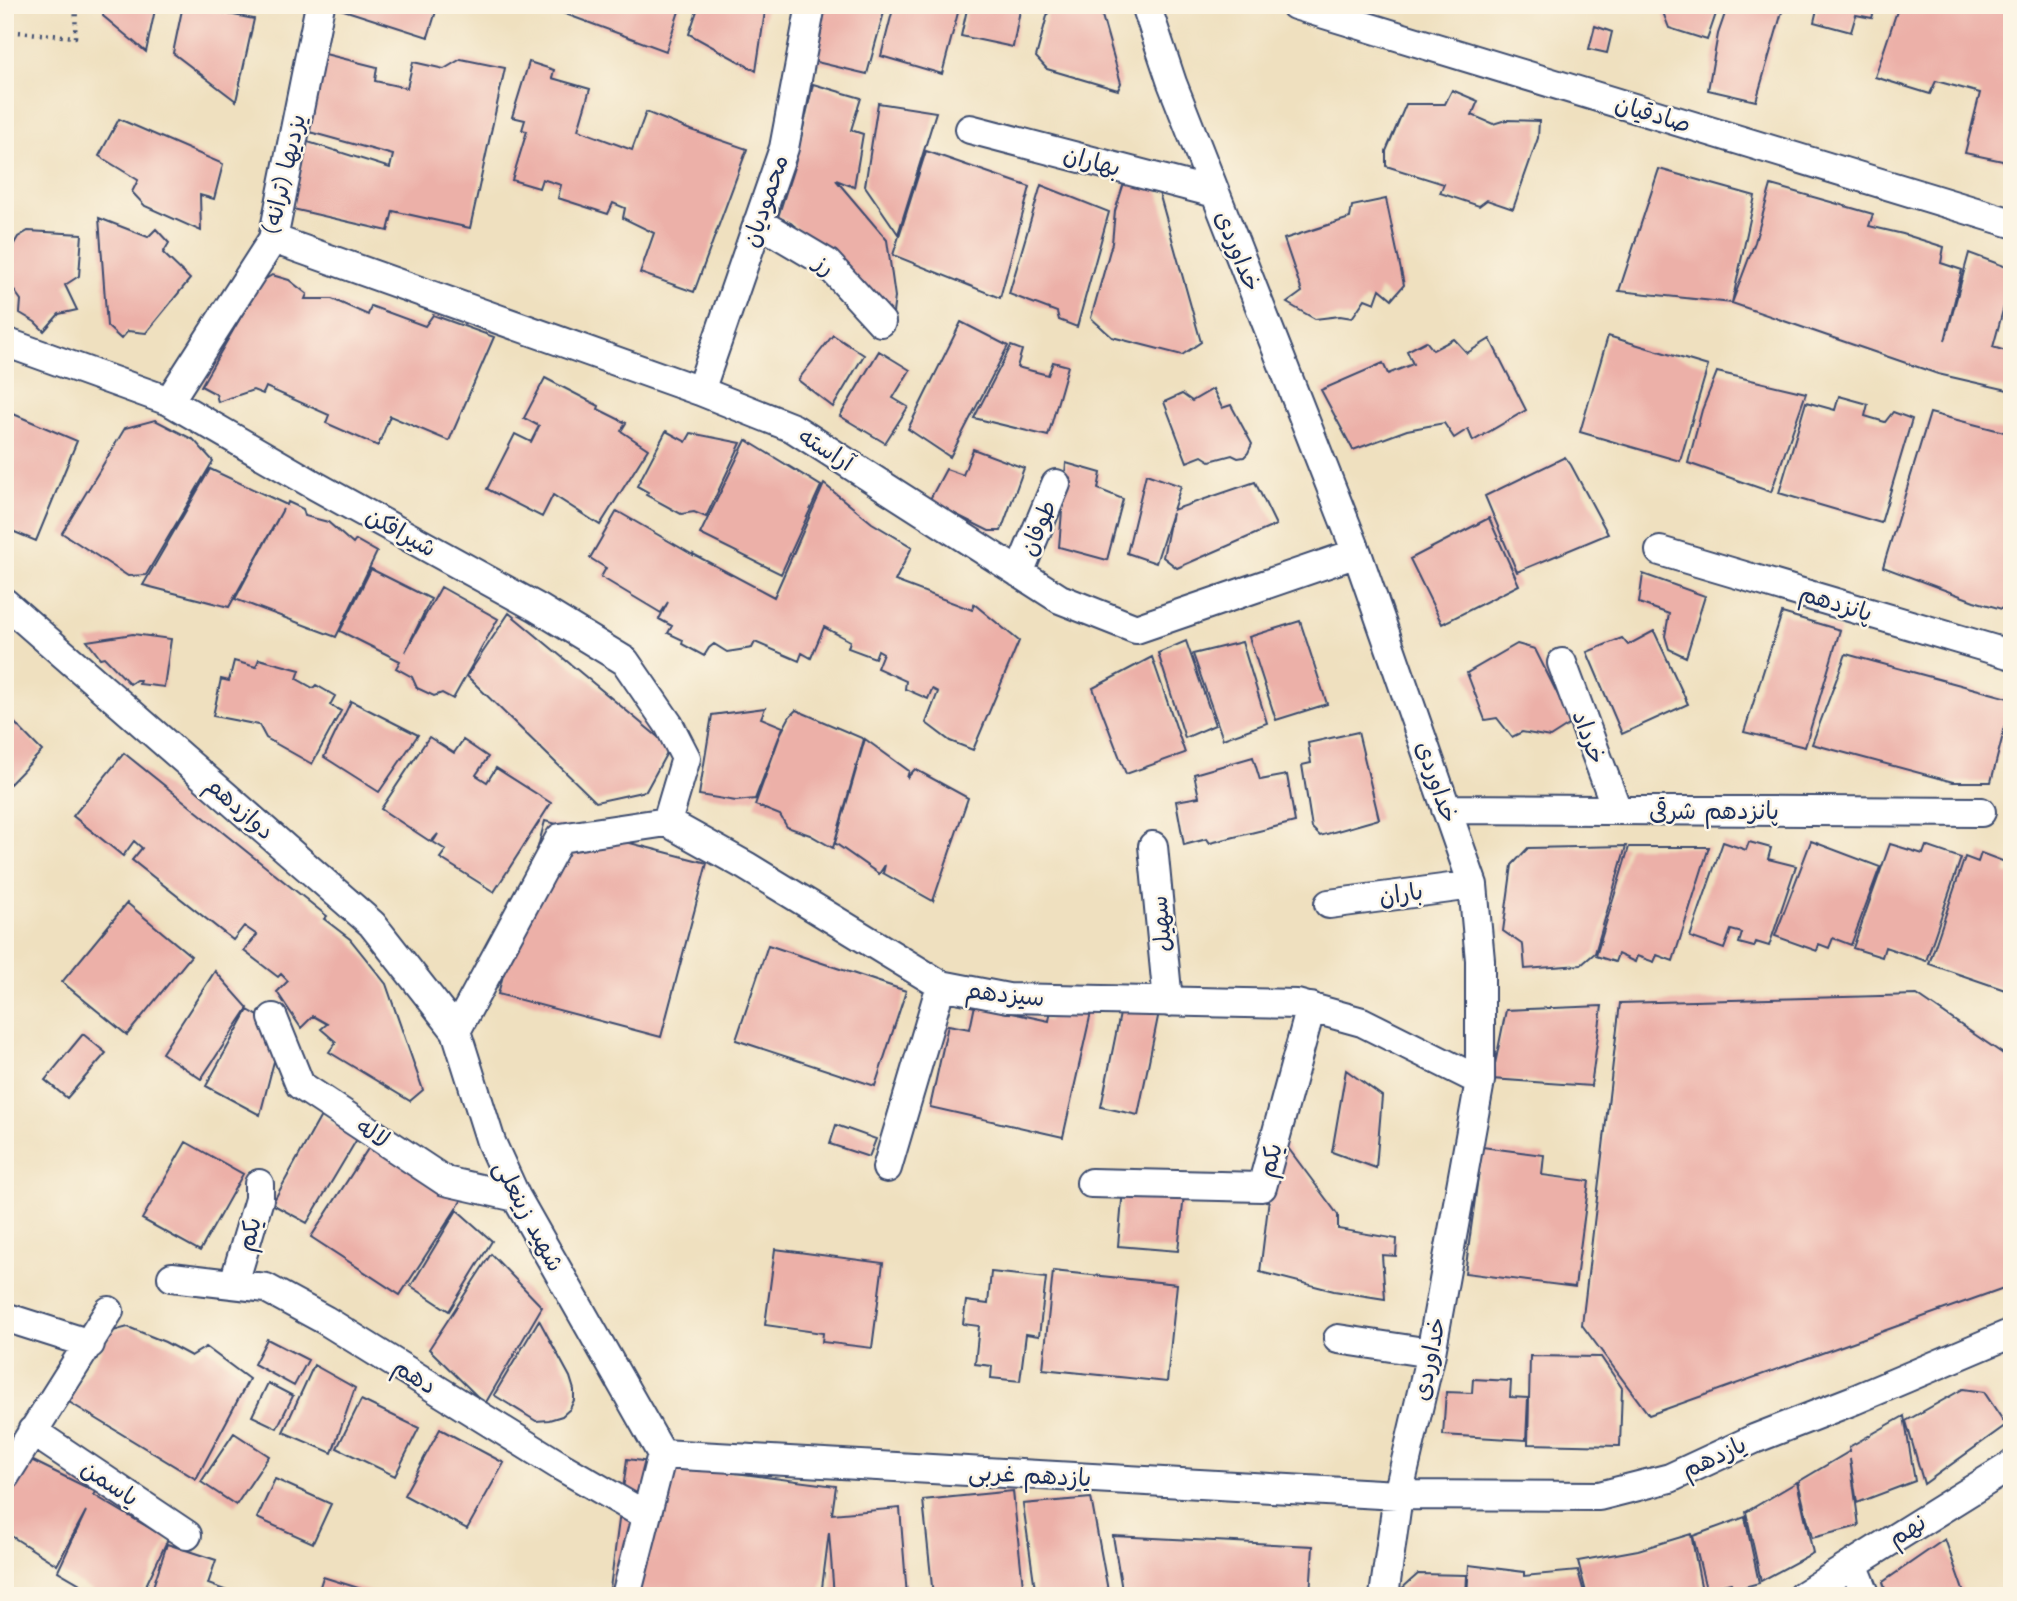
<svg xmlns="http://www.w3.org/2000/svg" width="2017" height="1601" font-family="'Comic Neue','Playpen Sans Arabic',sans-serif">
<rect width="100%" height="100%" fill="#fcf5e5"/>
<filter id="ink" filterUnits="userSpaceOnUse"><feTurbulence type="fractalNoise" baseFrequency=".0143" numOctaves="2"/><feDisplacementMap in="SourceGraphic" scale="14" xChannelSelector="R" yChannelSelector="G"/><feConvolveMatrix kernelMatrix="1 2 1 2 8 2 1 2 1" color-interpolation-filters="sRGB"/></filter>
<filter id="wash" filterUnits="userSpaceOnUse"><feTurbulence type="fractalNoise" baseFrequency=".00686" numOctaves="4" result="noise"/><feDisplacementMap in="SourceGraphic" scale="28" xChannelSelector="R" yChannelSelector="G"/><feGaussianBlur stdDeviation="1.57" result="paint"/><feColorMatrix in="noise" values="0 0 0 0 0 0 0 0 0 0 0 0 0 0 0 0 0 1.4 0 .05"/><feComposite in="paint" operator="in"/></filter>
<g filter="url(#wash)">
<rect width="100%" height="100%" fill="#efe0bf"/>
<g id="blocks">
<!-- building -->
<path fill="#ecb0a8" d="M104 5H156L146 52 103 16Z
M183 5 254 19 236 101 173 53Z
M328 5H438L428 37Z
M541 5H681L666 51Z
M699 5H766L756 71 689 34Z
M820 5H886L867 74 808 60Z
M894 5H960L942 74 881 56Z
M968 5H1021L1013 47 961 36Z
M1050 5H1099L1121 83 1118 90 1047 69 1036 57Z
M1667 5H1719L1707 40 1669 28 1664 15Z
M1728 5H1784L1756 101 1708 90 1718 34Z
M1818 5H1876L1872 18 1856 15 1851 32 1814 22Z
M1899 5H2012V163L1965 153 1980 93 1936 81 1930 94 1875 77Z
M1595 26 1612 32 1607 53 1589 49Z
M321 53 377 67 375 81 407 88 413 62 444 69 461 59 505 68 470 228 393 211 388 231 293 209 305 141 390 168 393 155 306 131Z
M529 62 554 70 552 78 590 89 578 130 632 150 646 112 688 129 747 149 694 292 640 273 654 233 623 218 625 208 613 203 608 214 558 198 561 185 542 179 539 188 512 180 527 131 522 130 525 120 512 117Z
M813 84 861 98 851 130 863 134 854 187 836 180 887 240 895 297 891 329 866 291 791 223 778 217 795 164Z
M1452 90 1478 101 1472 115 1493 124 1506 120 1539 121 1538 138 1513 209 1487 200 1479 206 1440 193 1444 184 1386 166V151L1406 104H1445Z
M878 103 936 112 898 234 865 186Z
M119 119 223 164 214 199 200 195 201 231 145 206 132 192 138 180 99 156Z
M926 151 1030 187 1000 298 893 255Z
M1659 169 1755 196 1732 303 1755 242 1771 185 1873 214 1869 226 1903 234 1944 247 1941 263 1962 270 1945 341 1969 253 2012 269V277L1993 347 2012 353V391L1938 374 1732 303 1619 291Z
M1124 183 1158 189 1201 342 1182 355 1112 337 1091 318 1112 243 1115 211Z
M1041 185 1109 212 1077 327 1059 320 1057 312 1009 294Z
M1386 199 1404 285 1392 299 1380 289 1375 303 1365 299 1352 318 1340 316 1315 319 1287 303 1302 292 1284 239 1350 218 1352 206Z
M99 218 148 237 156 229 169 243 163 253 190 279 146 333 128 331 121 339 107 326Z
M28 231 82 234 79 276 65 285 77 310 59 314 44 331 35 322 20 313 21 300 5 278V259L18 237Z
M272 275 289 280 307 294 305 299H332L368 315 371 306 425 326 433 315 494 337 449 441 390 416 378 446 326 423 329 415 266 387 263 394 253 390 218 402 216 394 201 386 261 282Z
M961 322 1008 346 950 457 908 429Z
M833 335 864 355 833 407 798 380Z
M1608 336 1708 366 1680 461 1580 432Z
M1454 339 1467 353 1490 339 1526 410 1473 441 1468 429 1454 438 1444 423 1407 430 1353 450 1321 390 1383 363 1388 374 1413 364 1407 351 1426 341 1433 350Z
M1011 346 1022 350 1017 367 1048 375 1053 362 1068 366 1048 436 974 418Z
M879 351 910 370 893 398 908 407 885 443 840 416Z
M1717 372 1806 393 1771 492 1688 463 1702 410Z
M545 378 599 406 598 409 626 423 621 431 648 449 600 525 553 495 542 517 487 489 515 434 531 442 539 426 524 418Z
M1213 389 1222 408 1231 405 1252 444 1248 453 1244 457 1238 458 1232 455 1210 461 1202 456 1187 462 1164 402 1182 394 1192 401Z
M1839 396 1868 404 1865 416 1885 422 1893 412 1912 419 1881 523 1779 493 1806 402 1835 410Z
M11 413 77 441 36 541 5 528V427Z
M1930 413 2012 434V612L1974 601 1883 567Z
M155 420 194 440 213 461 146 575 128 576 62 533 125 428Z
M666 431 686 442 691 433 741 443 706 517 694 512 681 514 646 495 648 492 637 486Z
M746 440 821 486 781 574 700 534Z
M973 449 1024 468 1001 531H989L929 501 946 469 963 475Z
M1565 457 1571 465 1608 534 1517 572 1485 496Z
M1066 463 1101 473 1098 489 1123 499 1107 560 1059 547Z
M210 469 287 505 288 502 303 509 305 516 328 522 353 544 356 540 377 552 336 637 235 599 283 509 229 607 143 585Z
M1146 474 1181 486 1173 510 1255 482 1276 525 1177 568 1163 557 1172 513 1156 563 1127 553Z
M824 484 872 523 912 547 895 581 972 610 974 604 1019 641 973 750 950 741 926 723 938 692 932 689 928 699 905 689 906 681 877 668 883 653 878 650 875 658 848 648 850 641 824 627 811 658 802 653 799 661 755 642 752 648 727 652 714 644 709 648 704 656 682 644 683 640 668 633 672 626 659 619 668 602 661 613 601 577 606 568 590 558 617 511 693 555V554L774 597Z
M1489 518 1519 585 1442 624 1410 559Z
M371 569 431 599 405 652 441 587 498 619 453 699 442 693 434 696 417 688 412 677 396 668 400 661 340 631Z
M1643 574 1705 596 1686 657 1669 649 1665 636 1669 614 1639 603Z
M509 613 670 747 646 791 596 802 467 676Z
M1782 613 1840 630 1805 747 1744 732Z
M1300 621 1327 704 1276 720 1249 637Z
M1654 631 1688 704 1622 734 1587 652 1622 638 1628 645Z
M133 634 171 639 164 687 139 684 140 680H136L130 684 104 657 100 658 87 641Z
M1186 641 1215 725 1185 738 1158 653Z
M1242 642 1267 723 1223 739 1193 654Z
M1517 644 1535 649 1572 723 1550 737 1522 732 1512 737 1497 718 1485 720 1467 673Z
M1846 654 2012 699 1991 782H1953L1812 744Z
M1152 657 1185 753 1126 774 1093 688Z
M259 659 300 670 297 679 313 688 316 685 335 696 330 705 341 711 312 764 266 738 259 725 213 716 221 679 229 681 234 661 256 667Z
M351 701 418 735 379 792 324 757Z
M765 708 761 718 783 727 755 799 736 801 699 795 712 715Z
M796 710 864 739 833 848 810 835 787 827 780 815 755 805 781 733 790 716Z
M5 713 42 751 10 784 5 778Z
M1358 732 1379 819 1320 836 1312 828 1302 765 1311 763 1308 743Z
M429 737 454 753 463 740 488 757 476 775 487 782 496 768 551 803 494 892 440 858 446 850 433 842 438 834 431 842 381 809Z
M865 739 909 771 907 778 915 769 968 798 933 901 883 873 885 865 879 874 835 843Z
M124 753 327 916 324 919 350 939 386 984 423 1090 410 1101 329 1052 336 1042 321 1029 327 1024 313 1016 301 1028 277 992 288 981 281 974 278 977 244 951 257 935 244 926 233 940 132 860 142 848 134 841 123 856 73 816Z
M1253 757 1260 780 1287 775 1295 822 1210 843 1207 839 1184 845 1176 801 1199 797 1194 774Z
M545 821 707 863 661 1037 498 994Z
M1811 841 1880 867 1851 945 1833 938 1829 948 1819 944 1817 951 1775 936Z
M1723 842 1746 850 1749 842 1771 848 1768 859 1796 866 1769 946 1756 942 1754 947 1739 943 1742 933 1731 930 1724 949 1690 937Z
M1890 844 1923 854 1926 846 1961 858 1926 961 1885 947 1882 957 1853 948Z
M1626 846 1595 953 1581 965 1525 969 1523 945 1503 931 1512 865 1528 848Z
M1629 847H1709L1673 961 1657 955 1654 962 1637 956 1635 962 1618 954 1615 962 1596 956Z
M1981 853 2008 863 2005 873 2012 875 2011 992 1929 964 1965 857 1978 862Z
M127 903 191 956 127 1035 62 982Z
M768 945 906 991 875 1086 736 1040Z
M215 971 248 1008 201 1079 162 1053Z
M1917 995 2012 1060V1285L1649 1415 1582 1325 1620 1003Z
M1053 999 1092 1008 1063 1137 930 1107 948 1025 970 1029 975 1005 1049 1021Z
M1122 1004 1159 1012 1138 1115 1101 1107Z
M1602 1006 1591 1086 1492 1079 1506 1010Z
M248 1010 274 1025 278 1046 260 1115 206 1086Z
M83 1034 106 1053 67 1098 45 1080Z
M1346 1070 1382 1096 1376 1168 1332 1152Z
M321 1116 357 1139 307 1223 272 1204Z
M836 1125 876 1139 869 1157 830 1144Z
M1277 1133 1338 1215V1229L1397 1239 1396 1256 1382 1255 1385 1299 1334 1291 1260 1272Z
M373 1141 463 1198 400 1295 311 1237Z
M186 1142 243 1174 200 1251 142 1219Z
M1482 1147 1544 1155 1542 1175 1589 1181 1575 1287 1465 1273Z
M1123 1189 1184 1195 1178 1251 1118 1246Z
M457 1210 492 1241 449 1311 411 1286Z
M775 1249 883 1263 872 1348 822 1342 823 1333 765 1325Z
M491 1254 542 1307 485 1404 429 1349Z
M1053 1271 1177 1284 1167 1382 1043 1369Z
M991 1272 1046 1278 1039 1336 1026 1334 1020 1381 991 1378 992 1366 975 1364 979 1326 963 1324 966 1301 988 1304Z
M539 1320 570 1377 574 1390V1400L570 1409 562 1416 549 1420 536 1421 494 1395Z
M128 1327 165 1342 191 1356 206 1347 249 1379 196 1479 69 1402 113 1331Z
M267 1339 308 1360 294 1386 254 1364Z
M1530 1356 1601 1357 1622 1388 1620 1446 1528 1444Z
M314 1365 355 1388 332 1453 283 1432Z
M1473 1379 1511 1381 1510 1397 1528 1398 1526 1440 1443 1435 1446 1392 1472 1393Z
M268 1383 293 1396 277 1428 252 1416Z
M1963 1389 1984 1392 2006 1425 1924 1484 1906 1421Z
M361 1400 419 1428 395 1476 337 1448Z
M1904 1416 1915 1481 1857 1503 1850 1459 1859 1526 1812 1538 1798 1482 1850 1451 1849 1447Z
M440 1429 504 1463 467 1529 404 1495Z
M234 1433 269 1456 236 1505 201 1482Z
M25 1457 96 1492 94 1495 168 1539 141 1596H101L58 1571 86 1511 57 1565 5 1532V1486Z
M627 1459 836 1486 832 1514 900 1508 907 1596H834L829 1532 821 1596H609Z
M275 1479 331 1504 313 1543 257 1518Z
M1797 1482 1813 1553 1761 1581 1746 1512Z
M1013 1491 1024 1596H933L923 1500Z
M1091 1498 1109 1596H1036L1023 1504Z
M1745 1517 1759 1583 1733 1590 1731 1583 1706 1589 1693 1536Z
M1691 1534 1703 1596H1587L1578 1561 1638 1550Z
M1113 1536 1313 1546 1310 1596H1123Z
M1945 1539 1965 1596H1887L1883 1582Z
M167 1544 216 1560 208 1584 241 1596H150Z
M1469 1565 1524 1572V1576L1578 1571 1585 1596H1467Z
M1418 1574 1467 1575 1466 1596H1398L1399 1591Z
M323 1577 381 1595V1596H317Z"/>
</g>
</g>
<g filter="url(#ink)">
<use href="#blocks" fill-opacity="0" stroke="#3b4a6d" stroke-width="2"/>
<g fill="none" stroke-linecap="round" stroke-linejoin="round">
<defs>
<path id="minor" d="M1146 5 1172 83 1357 553 1473 885 1480 960V1081L1431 1353 1398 1495 1384 1596
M1295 5 2012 223
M970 129 1215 193
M758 222 827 263 881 322
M273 239 700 391 793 428 1060 599 1136 629 1357 553
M5 342 169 401 316 486 538 608 625 661 669 725 686 758 667 822
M700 391 784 148 811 5
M169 401 273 239 320 5
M1660 551 2012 655
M1019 573 1056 484
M5 603 372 924 456 1031 491 1142 516 1197 662 1454 626 1596
M1562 663 1617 810
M1446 809 1981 812
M1153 846 1168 1002
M1329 904 1473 885
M273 1018 300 1085 445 1181 516 1197
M456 1031 560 838 667 822 746 866 941 985 1008 998 1297 1004 1362 1022 1480 1081
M887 1168 941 985
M1091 1183 1262 1187 1311 1007
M172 1277 266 1288 325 1320 562 1467 645 1515
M234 1283 259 1199V1184
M5 1317 90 1344
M1338 1339 1431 1353
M32 1431 187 1535
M662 1454 1398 1495 1599 1496 1670 1478 1754 1439 1854 1400 2012 1333
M5 1476 109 1311
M1853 1564 1866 1596
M1802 1596 2012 1465"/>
</defs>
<!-- minor casing -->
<use href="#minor" stroke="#3b4a6d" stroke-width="32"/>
<!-- path -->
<path stroke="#3b4a6d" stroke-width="4.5" stroke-dasharray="2 5" stroke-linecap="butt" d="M5 31 75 37 76 5"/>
<!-- minor -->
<use href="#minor" stroke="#fff" stroke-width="28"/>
</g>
</g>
<g text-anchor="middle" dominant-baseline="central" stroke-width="5" stroke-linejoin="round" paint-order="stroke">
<!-- street labels -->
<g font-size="24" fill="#1b2f5e" stroke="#fcf5e5">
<text transform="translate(1653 114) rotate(17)">صادقیان</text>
<text transform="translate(1092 161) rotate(15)">بهاران</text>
<text transform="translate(284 174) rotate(-77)">یزدیها (ترانه)</text>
<text transform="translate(765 201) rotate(-71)">محمودیان</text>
<text transform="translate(1238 251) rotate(68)">خداوردی</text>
<text transform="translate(825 265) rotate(39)">رز</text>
<text transform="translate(826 449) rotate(32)">آراسته</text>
<text transform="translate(1038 528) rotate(-67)">طوفان</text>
<text transform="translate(401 532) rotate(29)">شیرافکن</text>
<text transform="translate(1836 603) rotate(17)">پانزدهم</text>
<text transform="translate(1589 737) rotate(70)">خرداد</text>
<text transform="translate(1437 782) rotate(71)">خداوردی</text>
<text transform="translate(240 808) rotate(41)">دوازدهم</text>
<text x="1714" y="811">پانزدهم شرقی</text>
<text transform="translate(1401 894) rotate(-8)">باران</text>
<text transform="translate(1161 924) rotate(-95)">سهیل</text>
<text transform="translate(1005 994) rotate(6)">سیزدهم</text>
<text transform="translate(373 1133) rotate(34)">لاله</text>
<text transform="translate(1270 1160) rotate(-74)">یکم</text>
<text transform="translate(529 1216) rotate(62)">شهید زینعلی</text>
<text transform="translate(249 1234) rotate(-74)">یکم</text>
<text transform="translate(1429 1359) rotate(-78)">خداوردی</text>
<text transform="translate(415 1376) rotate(32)">دهم</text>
<text transform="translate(1714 1457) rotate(-25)">یازدهم</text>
<text transform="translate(1030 1475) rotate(3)">یازدهم غربی</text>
<text transform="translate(110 1483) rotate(34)">یاسمن</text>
<text transform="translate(1907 1530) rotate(-32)">نهم</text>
</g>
</g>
<!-- margin -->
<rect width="2017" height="1601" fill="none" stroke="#fcf5e5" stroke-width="28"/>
</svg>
